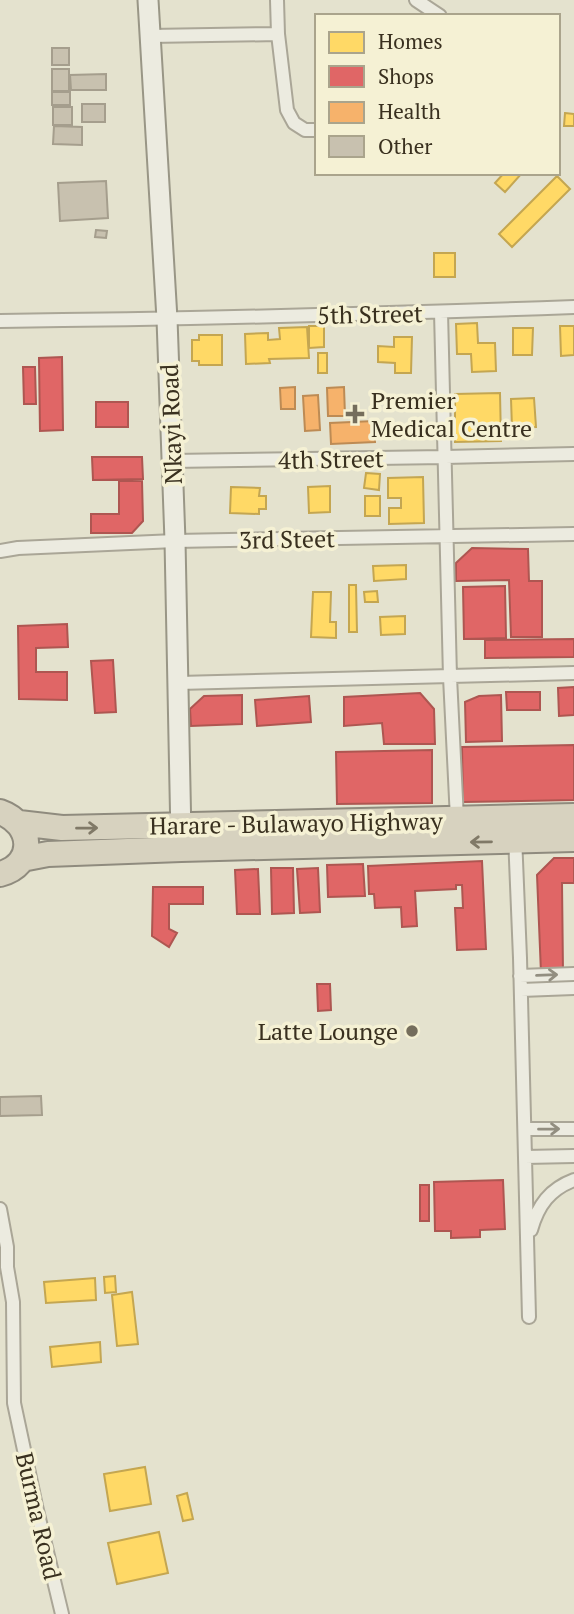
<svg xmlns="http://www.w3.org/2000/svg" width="574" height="1614" font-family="'PT Serif',serif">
<rect width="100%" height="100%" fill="#e4e2ce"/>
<!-- homes -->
<path fill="#ffd966" stroke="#c4a651" stroke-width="2" d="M565 113 574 114V126H564Z
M504 173H522L505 192 495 183Z
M557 176 570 189 512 247 499 234Z
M434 253H455V277H434Z
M477 323 478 343H495L496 371 472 372 471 354H457L456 324Z
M309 326H324V347L309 348Z
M560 326H574V355L561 356Z
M307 327 309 358 269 359 270 363 246 364 245 334 268 333V340L280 339 279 328Z
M513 328H533L532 355H513Z
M199 335H222V365H199V361H192V340H199Z
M394 337H412L411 373H395V363L378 362V346L394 347Z
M318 353H327V373H318Z
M500 393 501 441 455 442V394Z
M534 398 536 427 512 428 511 399Z
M366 473 380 474 379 490 364 488Z
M423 477 424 523 389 524V508H401V498H388V478Z
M330 486V512L309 513 308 487Z
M231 487 260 488 259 496H266V509H259V514L230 513Z
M365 496H380V516H365Z
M406 565V579L374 581 373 566Z
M349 585H356L357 632H349Z
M377 591 378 602H365L364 592Z
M313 592H331L330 622H336V638L311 637Z
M405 616V634L381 635 380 617Z
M115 1276 116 1292 105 1293 104 1277Z
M95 1278 96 1300 46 1303 44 1282Z
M132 1292 138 1344 117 1346 112 1295Z
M100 1342 101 1362 52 1367 50 1347Z
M145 1467 151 1504 110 1511 104 1474Z
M187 1493 193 1519 183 1521 177 1496Z
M159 1532 168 1573 117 1584 108 1543Z"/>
<!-- shops -->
<path fill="#e06666" stroke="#ae5651" stroke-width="2" d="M62 357 63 430 40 431 39 358Z
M23 367H35L36 404H24Z
M96 402H128V427H96Z
M92 457H142L143 479 93 480Z
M119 481H142L143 521 132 533H91V514H119Z
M472 548 528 549 529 581H542V637H511L509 580 456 581V563Z
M505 586 506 638 464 639 463 587Z
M67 624 68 647 36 648V672H67V700L19 699 18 626Z
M574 639V657L485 658V640Z
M113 660 116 712 95 713 91 661Z
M574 687V715L559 716 558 688Z
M506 692H540V710H507Z
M420 693 434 709 435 744H384L382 723 344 726V697Z
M242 695V724L191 726 190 709 204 696Z
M501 695 502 741 466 742 465 702 479 696Z
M309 696 311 722 257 726 255 700Z
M574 745V800L463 802 462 747Z
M432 750V803L337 804 336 752Z
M554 858H574V883H562L563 972 541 973 537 875Z
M482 861 486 949 457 950 455 908H463L462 885H456V889L415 891 417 926 402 927 401 907 375 908 374 894H369L368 866Z
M363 864 365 896 328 897 327 865Z
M271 868H293L294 913 272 914Z
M318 868 320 912 300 913 297 869Z
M258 869 260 914H237L235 870Z
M153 887H203V904H169V929L177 933 169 947 152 936Z
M317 984H330L331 1010 318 1011Z
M503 1180 505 1229 480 1230V1237L451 1238V1231H435L434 1182Z
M420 1185H429V1221H420Z"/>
<!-- health -->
<path fill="#f6b26b" stroke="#bd8b54" stroke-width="2" d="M295 387V409H281L280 388Z
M344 387 345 416H328L327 388Z
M318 395 320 430 305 431 303 396Z
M374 421 375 442 331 444 330 423Z"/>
<!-- building -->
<path fill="#c8c1af" stroke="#a59e8d" stroke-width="2" d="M52 48H69V65H52Z
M52 69H69V91H52Z
M106 74V90H71L70 75Z
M52 92H70V105H52Z
M82 104H105V122H82Z
M53 107H72V125H53Z
M54 126 82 127V145L53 144Z
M106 181 108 218 60 221 58 183Z
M96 230 107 231 106 238 95 237Z
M41 1096 42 1115 0 1116V1097Z"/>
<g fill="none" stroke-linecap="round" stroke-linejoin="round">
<defs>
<path id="street" d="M277 0 278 34 287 110 294 123 305 130H317
M416 0 440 16
M150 36 278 34
M441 312 450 677 457 819
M0 321C191 319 383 314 574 307
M172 461 445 457 574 454
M0 551 18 548 175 541 574 534
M179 683 574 673
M515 836 520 958 529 1317
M520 976 574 974
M521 990 574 988
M525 1129H574
M525 1157 574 1156
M0 1209 7 1247V1267L13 1302 14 1403 36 1506 62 1614
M531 1230C538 1205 550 1189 574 1180"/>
<path id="secondary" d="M148 0 167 319 175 541 181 837"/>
<path id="highway" d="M0 812C34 824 36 865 0 874
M19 823 62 828 574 816
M22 859 48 854 181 849 574 839"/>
</defs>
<!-- street casing -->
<use href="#street" stroke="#aaa697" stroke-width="16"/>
<!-- secondary casing -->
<use href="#secondary" stroke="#999686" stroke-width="23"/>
<!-- highway casing -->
<use href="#highway" stroke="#8f8b7e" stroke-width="28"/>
<!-- street -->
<use href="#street" stroke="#ecebe0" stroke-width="12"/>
<!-- secondary -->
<use href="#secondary" stroke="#ecebe0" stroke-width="19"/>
<!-- highway -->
<use href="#highway" stroke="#d7d2bf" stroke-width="24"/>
</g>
<!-- one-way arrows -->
<defs><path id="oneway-shaft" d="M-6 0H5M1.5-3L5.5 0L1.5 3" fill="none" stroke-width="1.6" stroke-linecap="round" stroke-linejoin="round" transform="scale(1.75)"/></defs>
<g stroke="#807967">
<use href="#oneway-shaft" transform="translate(87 828) rotate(-1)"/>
<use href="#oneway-shaft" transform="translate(481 842) rotate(179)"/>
</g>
<g stroke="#928e80">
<use href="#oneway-shaft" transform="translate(547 975) rotate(-2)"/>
<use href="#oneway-shaft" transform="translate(549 1129) rotate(-1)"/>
</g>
<!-- markers -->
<g fill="#756e5c" stroke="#f5f1d4" stroke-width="2.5">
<path d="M351.5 403.5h7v7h7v7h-7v7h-7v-7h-7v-7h7z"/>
<circle cx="412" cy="1031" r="7"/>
</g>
<g text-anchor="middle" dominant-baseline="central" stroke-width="7" stroke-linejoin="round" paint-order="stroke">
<!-- street labels -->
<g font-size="24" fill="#39301f" stroke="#f5f1d4">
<text transform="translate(370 314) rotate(-1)">5th Street</text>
<text transform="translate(171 424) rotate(-92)">Nkayi Road</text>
<text transform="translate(331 459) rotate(-1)">4th Street</text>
<text transform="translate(287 539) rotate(-1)">3rd Steet</text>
<text transform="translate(296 823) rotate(-1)">Harare - Bulawayo Highway</text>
<text transform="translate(39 1516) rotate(77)">Burma Road</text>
</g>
<!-- poi labels -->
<g font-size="24" fill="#39301f" stroke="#f5f1d4" text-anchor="start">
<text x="371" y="400">Premier<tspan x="371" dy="28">Medical Centre</tspan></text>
<text x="398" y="1031" text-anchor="end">Latte Lounge</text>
</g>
</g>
<!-- legend -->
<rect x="315" y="14" width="245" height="161" fill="#f5f1d4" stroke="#aaa48c" stroke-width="2"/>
<rect x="329" y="32" width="35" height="21" fill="#ffd966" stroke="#aaa48c" stroke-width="2"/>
<text x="378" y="49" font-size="21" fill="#39301f">Homes</text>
<rect x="329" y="66" width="35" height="21" fill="#e06666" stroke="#aaa48c" stroke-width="2"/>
<text x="378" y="84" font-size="21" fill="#39301f">Shops</text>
<rect x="329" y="102" width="35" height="21" fill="#f6b26b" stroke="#aaa48c" stroke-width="2"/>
<text x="378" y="119" font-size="21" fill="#39301f">Health</text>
<rect x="329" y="136" width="35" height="21" fill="#c8c1af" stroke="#aaa48c" stroke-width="2"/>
<text x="378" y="154" font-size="21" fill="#39301f">Other</text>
</svg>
